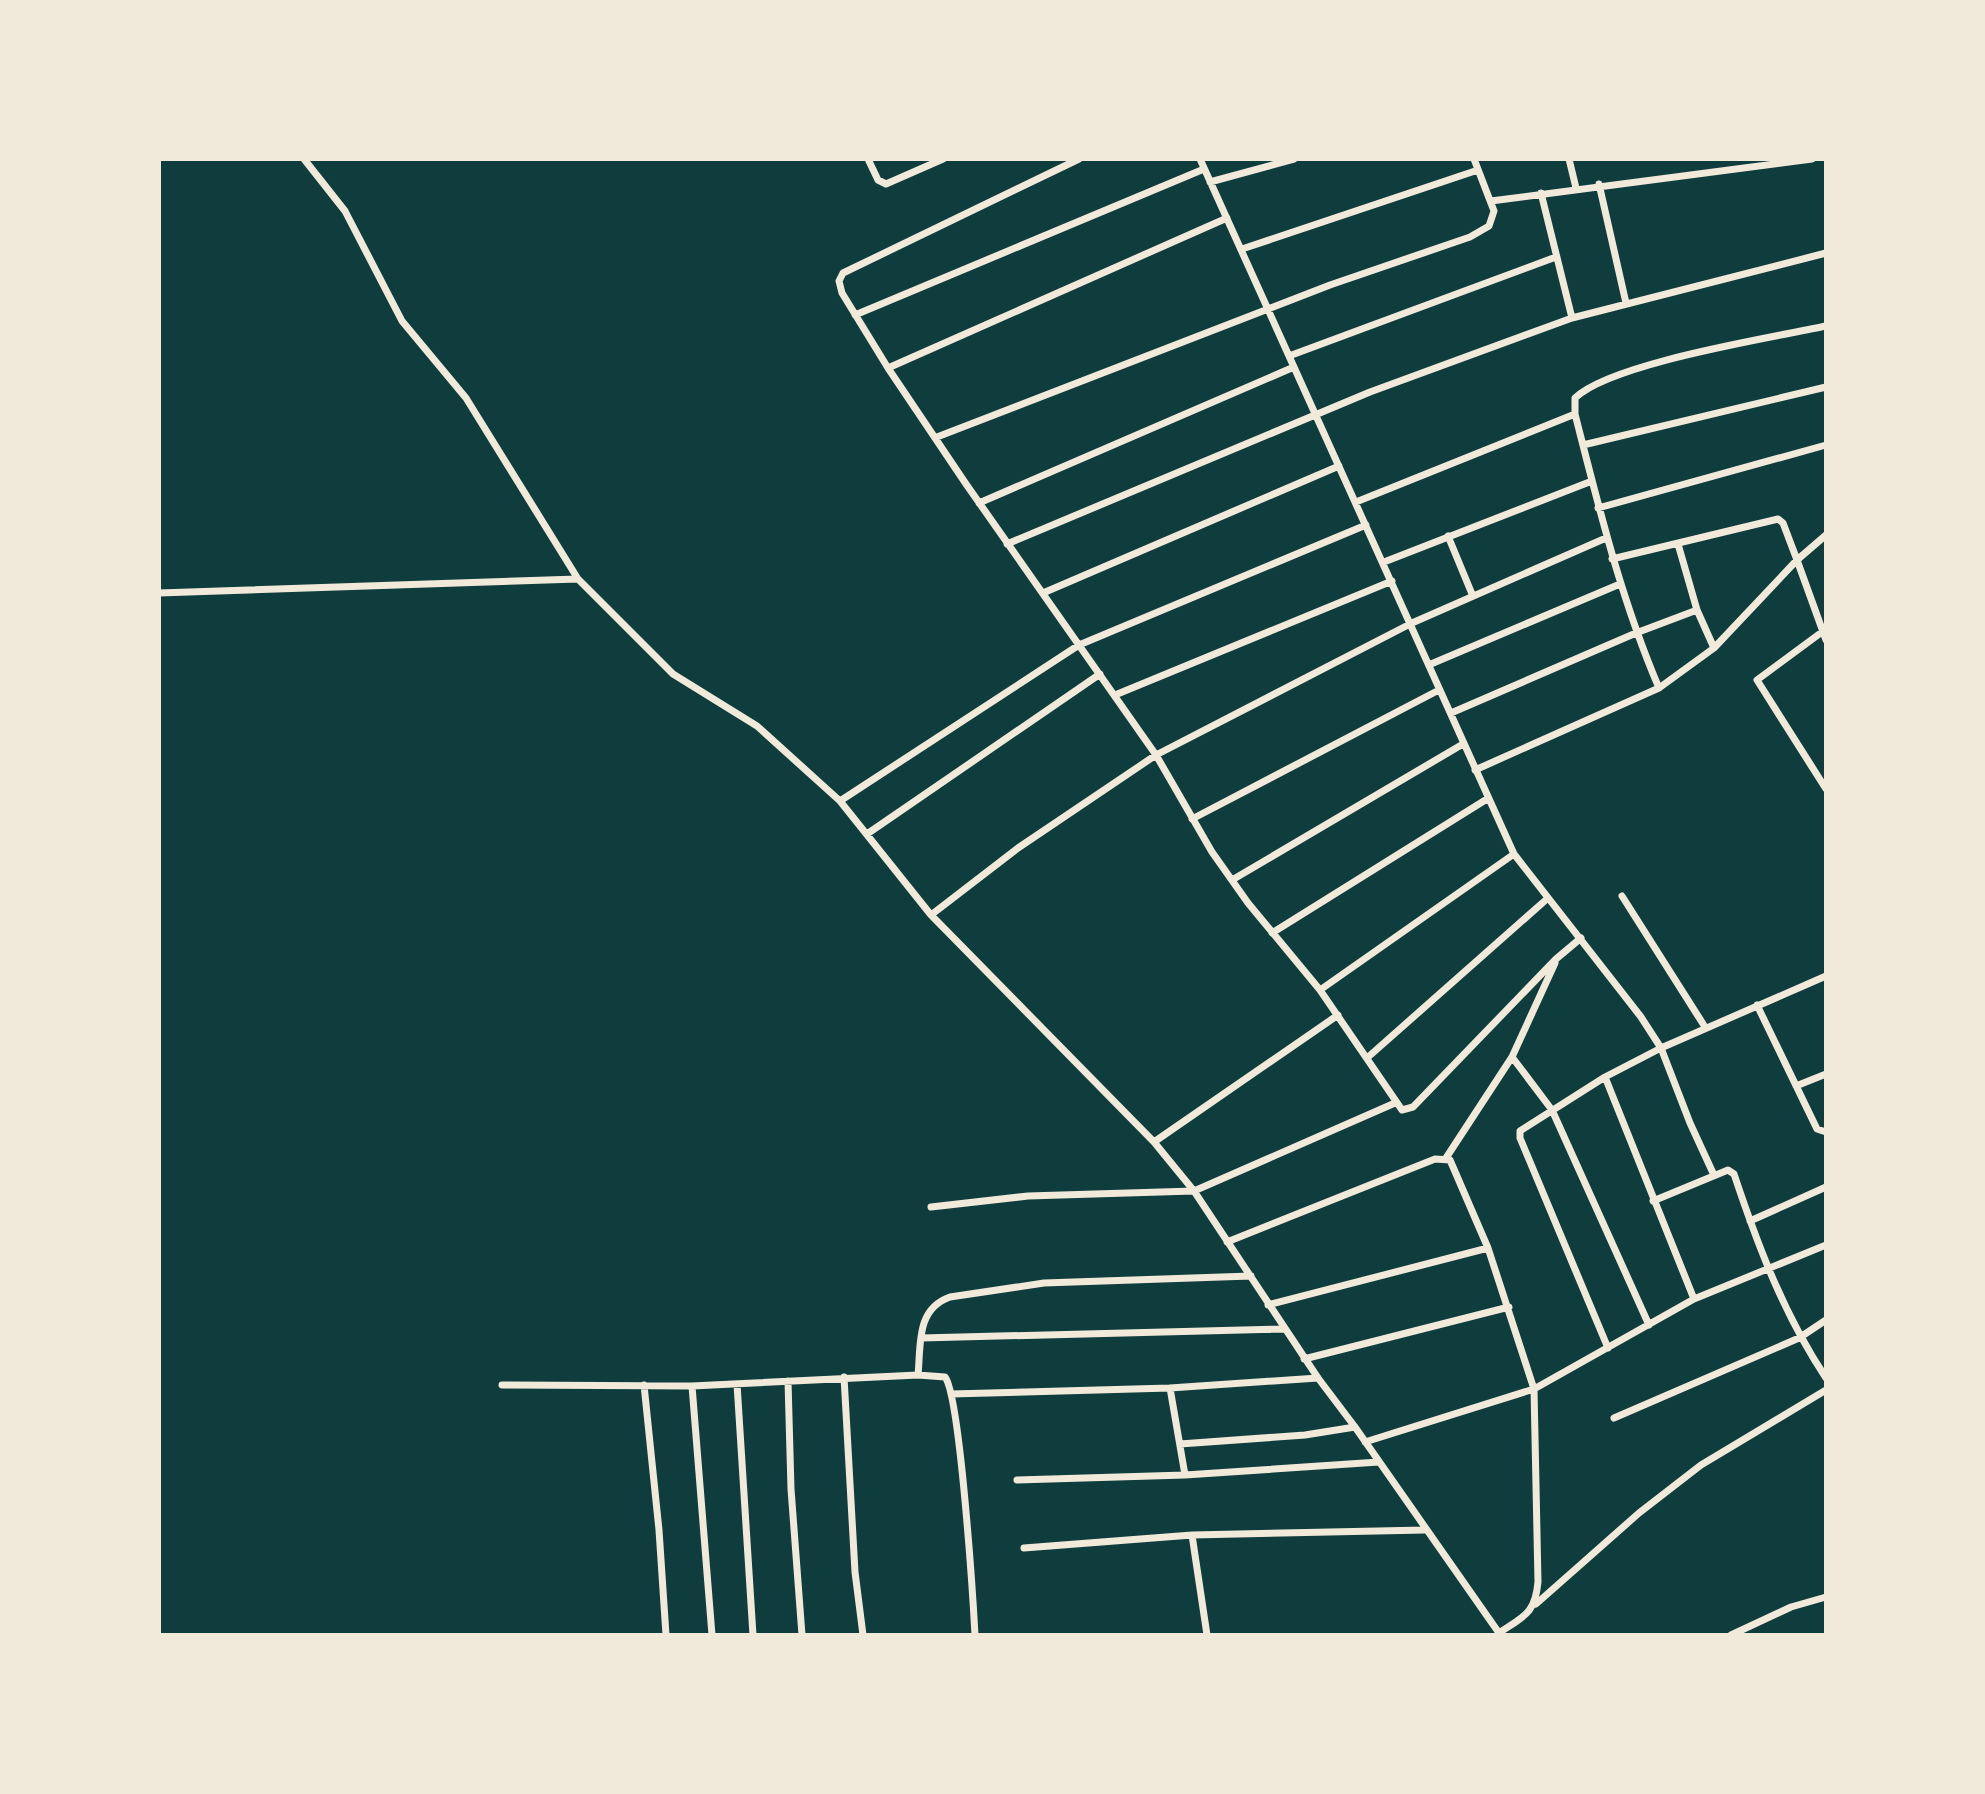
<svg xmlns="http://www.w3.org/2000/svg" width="1985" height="1794" font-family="Overpass,sans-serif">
<rect width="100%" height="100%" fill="#0f3d3e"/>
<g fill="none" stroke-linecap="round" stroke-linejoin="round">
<!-- minor -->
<path stroke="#f1e9da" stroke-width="7" d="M304 159 345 211 402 321 466 398 578 579
M868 159 878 180 886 184 943 159
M1079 159 843 273 839 281 842 293 888 368 966 484 1156 755 1212 852 1248 903 1320 990 1402 1110 1413 1107 1556 959 1581 938
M1200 159 1514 854 1641 1017 1661 1048 1690 1123 1713 1173
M1569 159 1576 188
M1210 182 1294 159
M1599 184 1626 303
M1541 193 1572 318
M1491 201 1812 159
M1242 249 1478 170
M855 315 1204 169
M1289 356 1556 257
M888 368 1227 218
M937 437 1330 285 1470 237 1489 226 1494 211 1474 159
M1583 445 1826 387
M1356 502 1575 414
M979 503 1294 367
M1598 508 1826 445
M1448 536 1472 594
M1007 544 1370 392 1572 318 1826 253
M1678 544 1697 610 1714 648
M1612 559 1778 519 1783 523 1797 560 1826 535
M1384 562 1592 481
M159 593 578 579 673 674 757 726 840 801 931 915 1154 1142 1194 1191 1318 1378 1355 1427 1499 1633C1524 1616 1535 1614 1538 1582L1534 1389 1488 1248 1450 1160 1435 1159 1227 1242
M1043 593 1339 466
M1822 632 1757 680 1826 789
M1431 664 1620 584
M1659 688C1621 599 1599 508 1575 414V398C1611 363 1770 338 1826 326
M1115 695 1392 581
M1451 713 1636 633 1697 610
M1475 770 1659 688 1714 648 1797 560 1826 640
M840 801 1079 645 1366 525
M1192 819 1439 690
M867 834 1100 674
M1232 880 1463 744
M1622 896 1705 1027
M931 915 1018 848 1156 755 1412 623 1606 538
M1272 933 1487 799
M1320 990 1514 854
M1757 1005 1817 1129 1826 1132
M1512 1057 1552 1110 1649 1325
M1367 1058 1548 898
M1605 1077 1694 1299
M1796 1086 1826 1074
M1154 1142 1338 1015
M1446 1158 1512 1057 1555 963
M1653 1201 1728 1170 1734 1174C1758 1246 1784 1315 1826 1378
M931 1207 1028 1196 1194 1191 1395 1103
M1750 1221 1826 1187
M1268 1305 1488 1248
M921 1338 1284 1329
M1608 1348 1520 1138V1131L1605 1077 1661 1048 1826 976
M1304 1359 1509 1307
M918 1375C921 1344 916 1309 950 1297L1044 1283 1251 1276
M844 1377 855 1572 863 1635
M788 1381 791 1489 802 1635
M737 1384 753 1635
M502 1385 692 1386 918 1375 945 1377C960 1396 973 1598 975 1635
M644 1385 659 1530 666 1635
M692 1386 712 1635
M1170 1388 1185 1475
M951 1394 1170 1388 1318 1378
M1614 1418 1799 1338 1826 1320
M1365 1442 1534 1389 1694 1299 1826 1245
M1180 1444 1305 1435 1355 1427
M1017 1480 1185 1475 1379 1462
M1192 1535 1207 1635
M1024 1548 1192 1535 1425 1530
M1536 1604 1639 1513 1701 1465 1826 1390
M1731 1635 1791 1607 1826 1597"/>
</g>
<!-- border -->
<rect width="1985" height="1794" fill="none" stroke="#f1e9da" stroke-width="322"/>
</svg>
